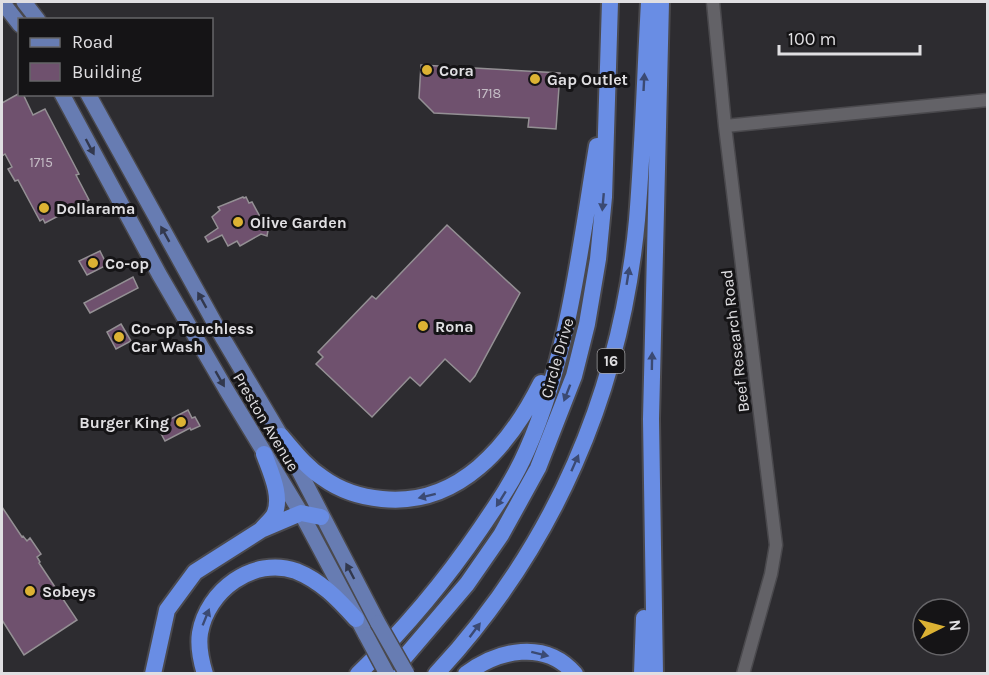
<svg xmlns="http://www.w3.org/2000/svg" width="989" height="675" font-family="Karla,sans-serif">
<rect width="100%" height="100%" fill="#2d2c30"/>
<!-- building -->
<path fill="#6f516e" stroke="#949094" stroke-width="1.5" d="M421 65 560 73 556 129 528 127 529 118 434 113 419 98Z
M18 94H23L33 115 45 109 79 174 76 175 89 200 45 223 43 219 40 221 18 180 15 181 8 169 12 167 5 154 2 156V103Z
M243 197 244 198 246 197 249 203 252 202 264 224 269 225 267 236 261 234 240 246 237 241 228 246 222 235 208 242 205 237 218 228 212 217 220 210 218 207Z
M447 225 520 293 475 376 470 382 445 359 420 386 410 377 372 417 316 364 323 357 318 352 372 296 376 299Z
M100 251 107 265 87 275 79 261Z
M133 277 138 288 90 313 84 303Z
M121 324 131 341 116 349 107 332Z
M188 410 192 418 195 417 200 426 191 430 190 428 165 441 157 426Z
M2 507 22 537 23 536 27 541 30 538 41 554 37 557 40 562 39 563 77 620 24 655 2 620Z"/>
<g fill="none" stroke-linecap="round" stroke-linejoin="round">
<defs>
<path id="minor" d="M713 2 725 126 776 545 771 574 743 674
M725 126 988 100"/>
<path id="major" d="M2 2 20 25
M24 2 38 20
M62 94 159 274 227 391 301 513 366 635
M88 94 224 340 281 436 378 623"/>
<path id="highway" d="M281 436C294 451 306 467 323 478 341 491 361 497 382 499 459 507 510 445 541 383
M261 530C265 525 271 520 274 515 283 497 270 471 264 454
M392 672 467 584 501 535 538 468 574 376 587 324 598 259 604 197 610 2
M153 674 167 610 195 572 261 530 301 513 321 517
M205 674C201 661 198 646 200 633 207 591 253 556 296 571 321 581 338 599 356 619
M358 674C404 630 445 581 481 528 498 503 515 478 527 450 569 354 580 248 597 146
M436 674C554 547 621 392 637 220 643 147 645 74 649 2
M466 674C498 650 545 639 575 674
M642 674 644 618
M655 674 651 419 661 2"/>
</defs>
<!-- minor casing -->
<use href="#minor" stroke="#4a494d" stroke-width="15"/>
<!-- major casing -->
<use href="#major" stroke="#4a494d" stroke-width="18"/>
<!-- highway casing -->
<use href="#highway" stroke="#4a494d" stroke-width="20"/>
<!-- minor -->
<use href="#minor" stroke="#636267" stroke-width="12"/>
<!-- major -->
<use href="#major" stroke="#677cb2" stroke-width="15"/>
<!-- highway -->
<use href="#highway" stroke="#698de4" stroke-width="16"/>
<defs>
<path id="major-bridge" d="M378 623 407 674
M366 635 387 674"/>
</defs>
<!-- major-bridge casing -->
<use href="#major-bridge" stroke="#4a494d" stroke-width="18" stroke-linecap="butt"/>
<!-- major-bridge -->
<use href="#major-bridge" stroke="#677cb2" stroke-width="15"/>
</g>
<!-- one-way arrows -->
<defs><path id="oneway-solid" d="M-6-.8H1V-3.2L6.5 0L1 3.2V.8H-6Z" transform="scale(1.5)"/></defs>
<g fill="#3b4a73">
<use href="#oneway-solid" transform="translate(644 82) rotate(-87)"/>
<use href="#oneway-solid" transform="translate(603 202) rotate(95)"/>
<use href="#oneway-solid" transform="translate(628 276) rotate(-81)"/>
<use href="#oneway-solid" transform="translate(652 361) rotate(-89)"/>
<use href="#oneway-solid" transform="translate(567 393) rotate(111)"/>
<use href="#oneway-solid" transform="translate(575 463) rotate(-66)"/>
<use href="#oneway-solid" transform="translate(427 496) rotate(166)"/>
<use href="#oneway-solid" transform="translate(501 499) rotate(122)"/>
<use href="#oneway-solid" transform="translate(206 617) rotate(-68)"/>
<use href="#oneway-solid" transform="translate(475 630) rotate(-53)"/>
<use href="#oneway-solid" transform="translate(540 654) rotate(14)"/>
</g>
<g fill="#32384d">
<use href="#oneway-solid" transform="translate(90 147) rotate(62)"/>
<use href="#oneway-solid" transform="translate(165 234) rotate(-119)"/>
<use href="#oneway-solid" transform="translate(202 300) rotate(-119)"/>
<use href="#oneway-solid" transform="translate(220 379) rotate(60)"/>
<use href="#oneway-solid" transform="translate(350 571) rotate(-118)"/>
</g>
<!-- markers -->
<g fill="#dcb233" stroke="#151416" stroke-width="2">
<circle cx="427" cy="70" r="6"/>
<circle cx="535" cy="79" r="6"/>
<circle cx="44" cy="208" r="6"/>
<circle cx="238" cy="222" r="6"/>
<circle cx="93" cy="263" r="6"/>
<circle cx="423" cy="326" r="6"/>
<circle cx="119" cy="337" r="6"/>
<circle cx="181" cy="422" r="6"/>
<circle cx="30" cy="591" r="6"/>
</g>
<g text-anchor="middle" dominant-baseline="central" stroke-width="6" stroke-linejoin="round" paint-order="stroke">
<!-- number labels -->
<g font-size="14" fill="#c4bcc5">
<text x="489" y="93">1718</text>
<text x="41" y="162">1715</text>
</g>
<!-- shield labels -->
<rect fill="#151416" stroke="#a3a2a5" stroke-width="1.5" x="597.5" y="349" width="27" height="24" rx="4.5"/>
<g font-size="15" font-weight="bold" fill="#e0dfe2">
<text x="611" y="361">16</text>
</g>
<!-- poi labels -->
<g font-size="16" font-weight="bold" fill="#e0dfe2" stroke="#151416" text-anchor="start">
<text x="439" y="70">Cora</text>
<text x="547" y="79">Gap Outlet</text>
<text x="56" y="208">Dollarama</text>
<text x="250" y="222">Olive Garden</text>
<text x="105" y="263">Co-op</text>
<text x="435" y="326">Rona</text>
<text x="131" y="328">Co-op Touchless<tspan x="131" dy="18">Car Wash</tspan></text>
<text x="169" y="422" text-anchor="end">Burger King</text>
<text x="42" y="591">Sobeys</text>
</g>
<!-- street labels -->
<g font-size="16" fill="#e0dfe2" stroke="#151416">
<text transform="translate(735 341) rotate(-97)">Beef Research Road</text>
<text transform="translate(557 358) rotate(-74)">Circle Drive</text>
<text transform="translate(266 422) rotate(59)">Preston Avenue</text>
</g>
</g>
<!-- border -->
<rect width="989" height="675" fill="none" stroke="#e0dfe2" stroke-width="6"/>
<!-- legend -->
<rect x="18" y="18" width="195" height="78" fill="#151416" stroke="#666568" stroke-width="1.5"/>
<rect x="30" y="38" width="30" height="9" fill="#677cb2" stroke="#666568" stroke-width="1.5"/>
<text x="72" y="48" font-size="18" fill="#e0dfe2">Road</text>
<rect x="30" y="63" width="30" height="18" fill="#6f516e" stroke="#666568" stroke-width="1.5"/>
<text x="72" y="78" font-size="18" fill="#e0dfe2">Building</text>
<!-- north arrow -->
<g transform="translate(941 627) rotate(84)"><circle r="28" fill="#151416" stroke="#666568" stroke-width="1.5"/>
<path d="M0-4.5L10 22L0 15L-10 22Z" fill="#dcb233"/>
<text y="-9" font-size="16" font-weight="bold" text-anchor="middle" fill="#e0dfe2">N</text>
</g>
<!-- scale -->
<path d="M779 45v9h141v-9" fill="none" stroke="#e0dfe2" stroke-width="3"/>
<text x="788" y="45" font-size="18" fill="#e0dfe2" stroke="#151416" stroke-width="4.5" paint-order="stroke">100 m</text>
</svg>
